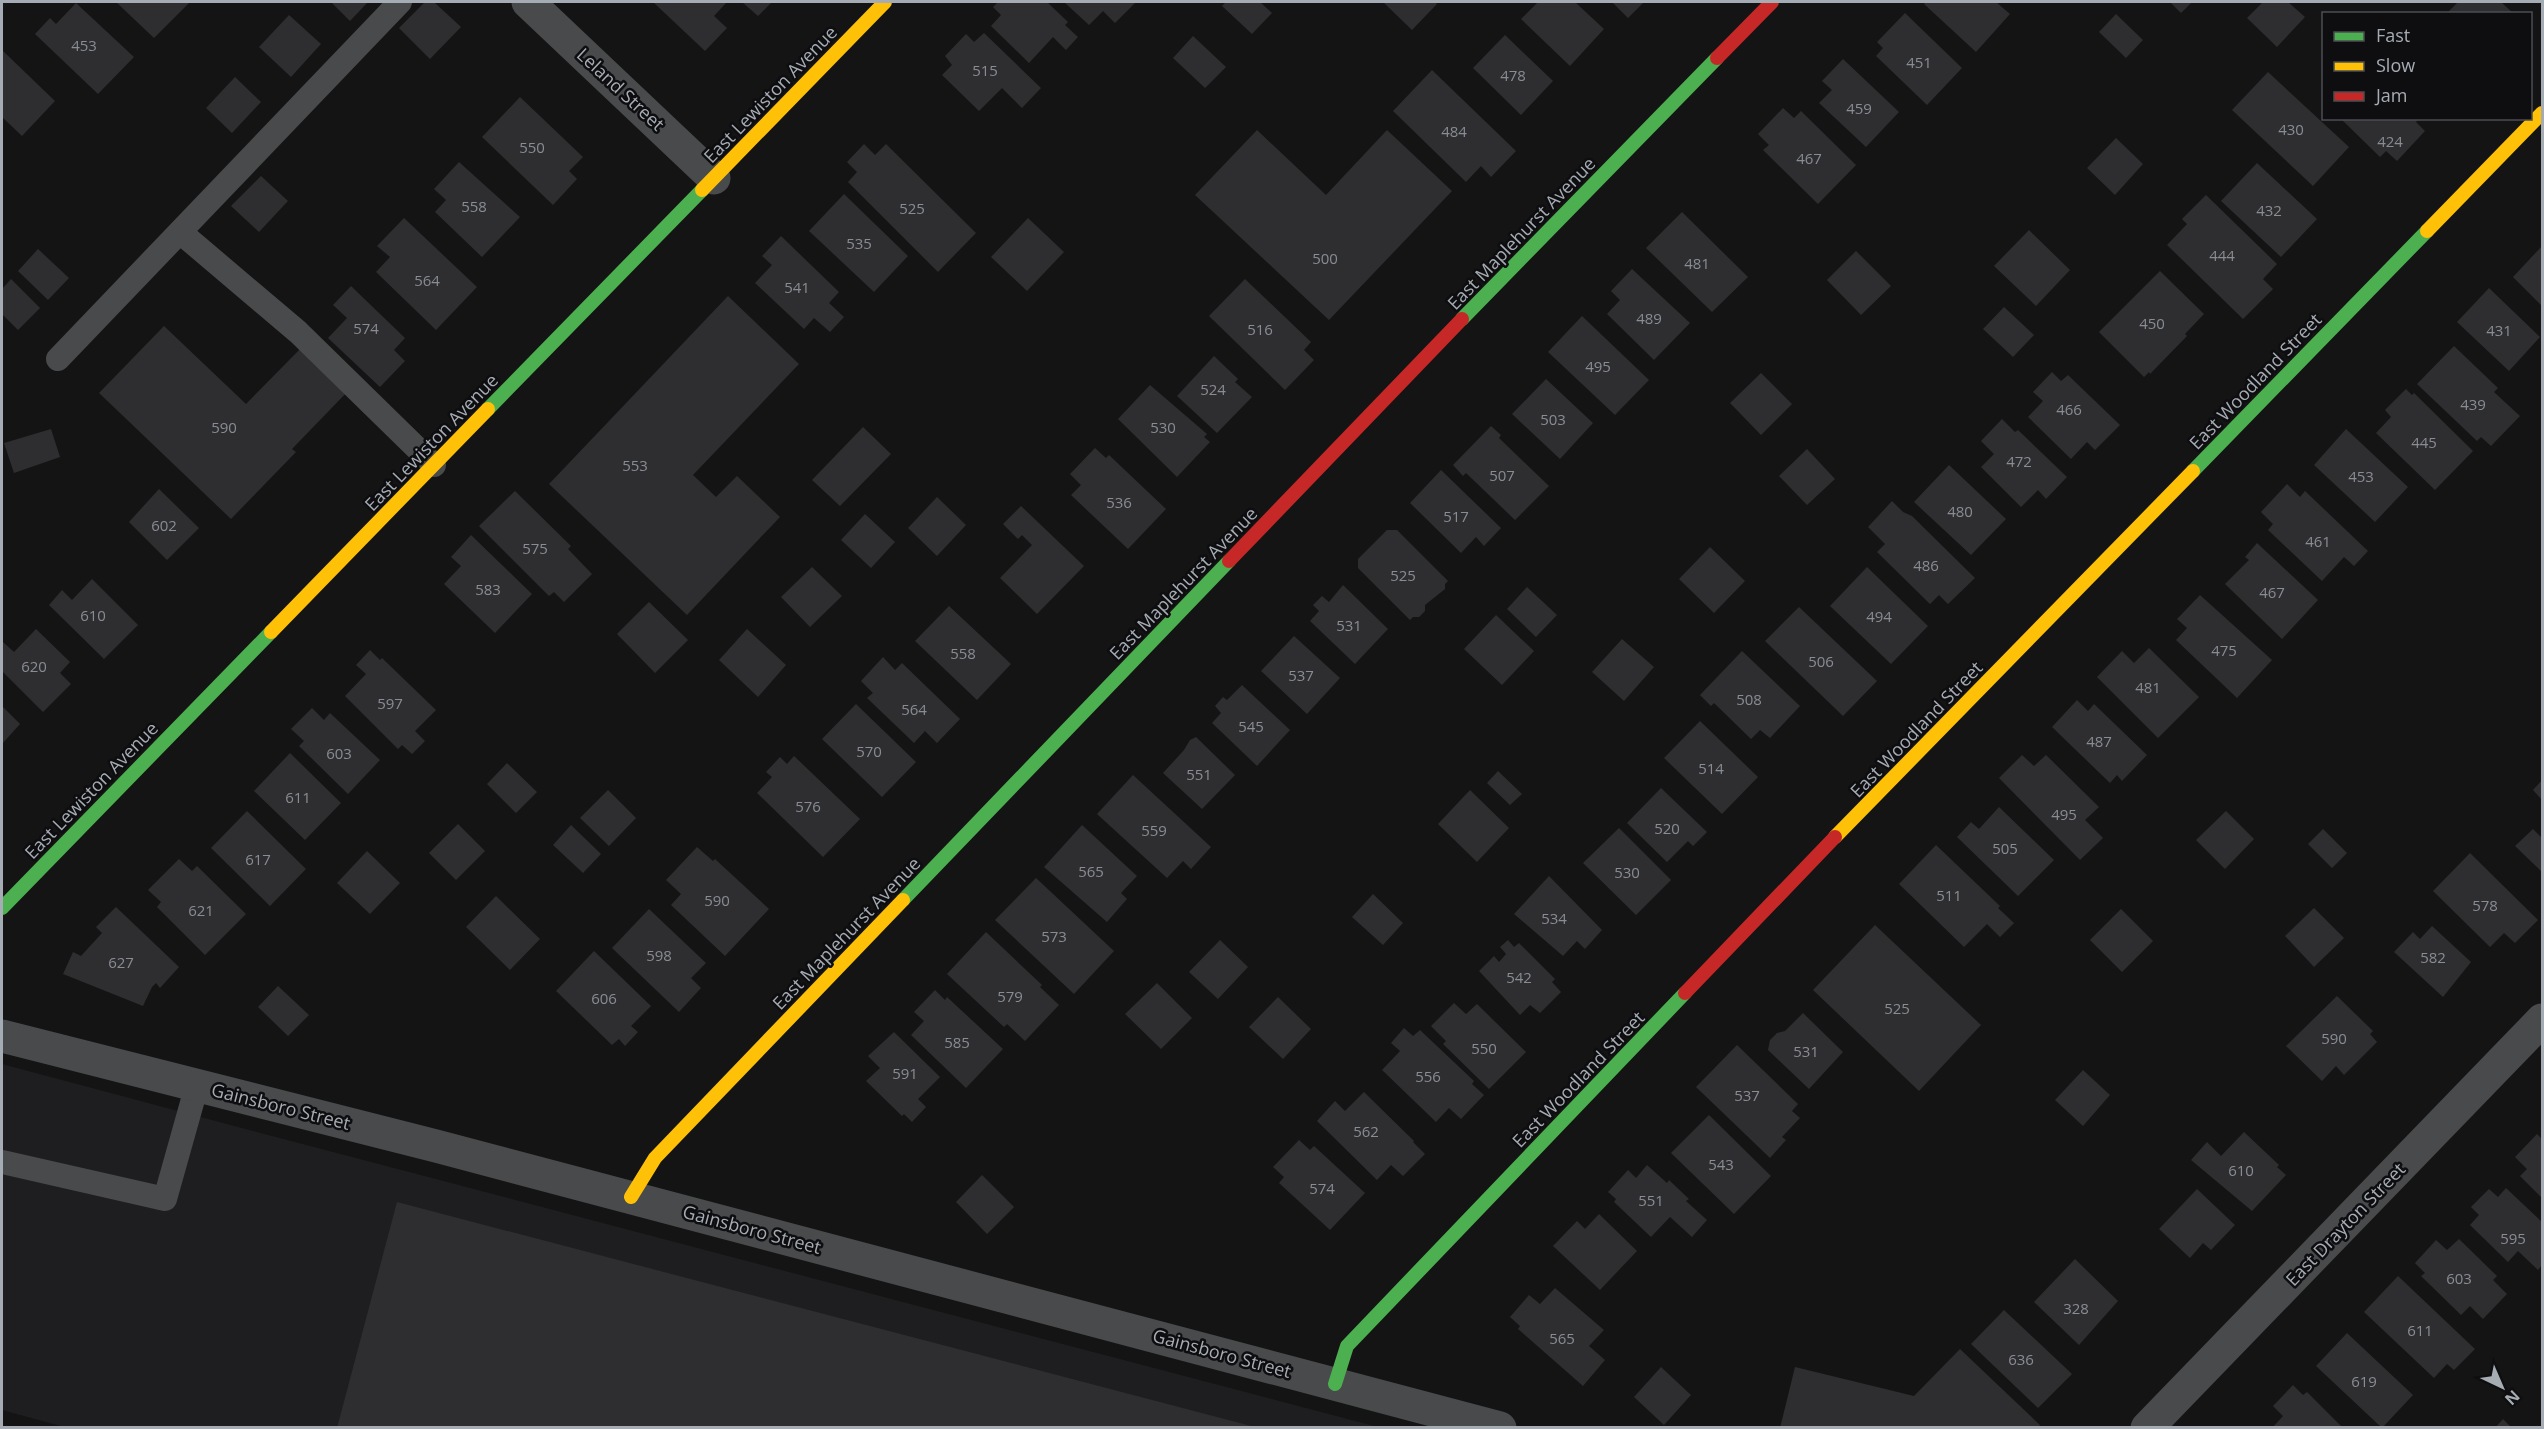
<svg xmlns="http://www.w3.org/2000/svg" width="2544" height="1429" font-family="'Open Sans',sans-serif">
<rect width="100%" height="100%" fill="#141414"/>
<!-- built -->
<path fill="#1e1e20" d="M2 1064 253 1131 1378 1427 68 1428 2 1410Z"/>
<!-- building -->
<path fill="#2e2e30" d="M116 2H190L154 38Z
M331 2H368L350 21Z
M425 2H434L461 27 430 59 399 28Z
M653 2H725L726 3 714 16 727 28 705 51Z
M742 2H772L758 16Z
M998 2H1047L1068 22 1065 25 1078 37 1066 50 1053 37 1029 63 991 26 1001 15 993 7Z
M1064 2H1136L1115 23 1103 11 1089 25Z
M1226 2H1260L1272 13 1252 34 1222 6Z
M1383 2H1435L1437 4 1412 30Z
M1538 2H1575L1604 29 1570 66 1521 19Z
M1612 2H1644L1628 18Z
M1926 2H1996L2010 14 1976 52 1924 4Z
M2170 2H2192L2181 13Z
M2263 2H2288L2305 17 2277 47 2247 18Z
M2458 2H2501L2514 14H2446Z
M76 3 134 57 98 94 35 34 50 18 56 24Z
M1905 13 1962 68 1927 105 1876 56 1883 48 1877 42Z
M2116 14 2143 40 2126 58 2099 32Z
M289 15 321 44 291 77 259 47Z
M984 33 1041 88 1022 108 1002 88 979 111 942 75 952 65 945 56 966 34 974 42Z
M1505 35 1553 81 1521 115 1473 68Z
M1193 36 1226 67 1205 88 1173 58Z
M2 50 55 101 22 136 2 117Z
M1843 59 1899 112 1866 147 1819 103 1832 90 1822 81Z
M1432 70 1516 151 1491 177 1481 166 1466 182 1393 111Z
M2268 72 2349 147 2313 186 2232 110Z
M235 77 261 102 232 133 206 108Z
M520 97 583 157 569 171 577 179 553 205 482 137Z
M1783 108 1794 118 1801 111 1856 165 1818 204 1763 150 1769 145 1758 134Z
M2340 118H2419L2416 122 2425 131 2397 161 2386 151 2380 157Z
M1257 130 1326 195 1387 130 1452 191 1329 320 1195 195Z
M2116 138 2143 164 2115 195 2087 168Z
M864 144 875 155 886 144 976 233 938 272 848 182 857 172 847 162Z
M459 162 520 217 482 257 435 212 446 200 434 189Z
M2257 163 2317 219 2281 257 2221 201Z
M261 176 288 201 259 232 231 206Z
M844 194 908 256 874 292 809 231Z
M2206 195 2277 264 2263 279 2273 289 2243 319 2167 245 2187 224 2182 219Z
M1682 212 1748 277 1712 312 1646 248Z
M404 218 477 287 436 330 376 272 390 257 377 246Z
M1028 218 1064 252 1027 291 991 257Z
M2029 230 2070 270 2036 306 1994 266Z
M781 236 839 292 829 303 844 317 830 332 814 318 804 329 755 283 772 265 762 256Z
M2542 246V306L2513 277Z
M38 249 69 278 48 300 18 271Z
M1856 251 1891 286 1861 315 1827 280Z
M1632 269 1690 323 1654 360 1607 314 1620 300 1611 291Z
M2160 271 2204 314 2185 334 2187 336 2150 374 2149 372 2144 377 2099 332Z
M11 279 40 308 18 330 2 314V289Z
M1245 279 1311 342 1304 350 1314 360 1285 390 1209 316Z
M351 286 405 338 394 350 405 361 380 387 328 338 347 318 333 305Z
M2489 288 2540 337 2509 371 2457 322Z
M728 296 799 364 693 475 716 497 737 476 780 517 687 615 549 484Z
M2004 307 2034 335 2013 357 1983 329Z
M1582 316 1649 380 1615 415 1548 352Z
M164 326 246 404 305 344 351 388 292 449 296 452 231 519 99 393Z
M2454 346 2498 388 2494 392 2520 416 2491 446 2481 437 2477 441 2417 384Z
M1214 356 1238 379 1235 382 1252 397 1217 433 1177 396Z
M2052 372 2061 381 2068 375 2120 425 2095 450 2087 442 2071 459 2028 417 2043 401 2033 392Z
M1761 373 1792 404 1761 435 1730 403Z
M1546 379 1593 423 1560 459 1512 414Z
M1150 385 1207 434 1204 437 1210 442 1177 477 1118 419Z
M2406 389 2412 395 2414 393 2473 451 2435 490 2376 433 2391 417 2385 410Z
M2002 419 2015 432 2018 430 2067 477 2046 499 2038 490 2021 507 1981 467 1994 454 1981 441Z
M1491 426 1501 435 1499 438 1549 486 1515 520 1466 473 1463 476 1453 465Z
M863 427 891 454 840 506 812 480Z
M51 429 60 457 14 473 4 443Z
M2346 429 2408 487 2375 522 2314 465Z
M1095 448 1106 458 1109 455 1166 509 1128 549 1071 495 1081 485 1070 474Z
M1807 449 1835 479 1807 505 1779 476Z
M1949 465 2006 519 1971 555 1914 502Z
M1441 470 1501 528 1484 546 1476 537 1461 553 1410 503Z
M2287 484 2300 497 2305 491 2368 551 2354 566 2344 557 2322 581 2268 530 2273 524 2261 512Z
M159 489 199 528 167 560 129 522Z
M515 491 571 546 568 549 592 574 564 602 554 592 549 596 479 526Z
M937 497 966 525 937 556 908 528Z
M1892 501 1903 512 1912 516 1975 578 1948 604 1939 595 1930 604 1877 552 1885 544 1868 527Z
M1021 506 1084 566 1037 614 1000 578 1032 545 1022 535 1018 539 1003 524Z
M865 514 895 542 871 568 841 540Z
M1387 530H1397L1448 581 1445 584V589L1425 605V611L1419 617H1413L1410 620 1358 568V559Z
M471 535 532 594 495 633 444 584 461 566 451 557Z
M2257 543 2318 600 2282 639 2225 584 2249 560 2245 557Z
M1710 547 1745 581 1714 613 1679 579Z
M812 567 842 596 810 627 781 597Z
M1867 567 1928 626 1891 664 1830 606Z
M92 579 138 625 104 659 49 605 62 590 72 600Z
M1343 585 1388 629 1355 664 1310 621 1319 611 1313 605 1322 596 1329 602Z
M1527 587 1557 615 1536 637 1507 609Z
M2200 595 2272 660 2237 698 2176 640 2187 628 2177 619Z
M649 602 688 640 655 673 617 634Z
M949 606 1011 664 977 700 915 641Z
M1799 607 1877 681 1843 716 1765 641Z
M1496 615 1534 651 1502 685 1464 649Z
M36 629 70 662 60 673 71 684 43 712 2 671V643L3 642 14 652Z
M747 629 786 665 758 697 719 660Z
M1294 636 1340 678 1307 714 1261 671Z
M1622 639 1654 667 1624 701 1592 672Z
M2149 648 2199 697 2158 738 2097 677 2122 651 2134 663Z
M370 650 380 660 382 658 436 710 415 731 425 741 412 754 402 745 398 749 345 696 366 674 356 665Z
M1742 651 1800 706 1770 738 1760 730 1751 739 1714 703 1711 706 1700 695Z
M883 657 895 670 902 663 960 719 937 743 925 731 914 743 867 698 873 693 861 681Z
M1242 685 1290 730 1257 766 1212 723 1221 713 1215 706 1223 697 1227 700Z
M2077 700 2088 711 2094 704 2147 755 2122 781 2117 775 2110 783 2052 727Z
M856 704 916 762 882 797 822 739Z
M2 706 20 724 2 744Z
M312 708 324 720 330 713 380 760 348 794 299 746 304 741 291 729Z
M1700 721 1758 777 1722 814 1664 758Z
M1196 737 1235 775 1202 809 1163 773 1184 750 1190 740Z
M290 753 341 803 305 840 254 791Z
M2022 755 2034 766 2046 755 2099 807 2085 820 2103 838 2080 860 1999 778Z
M794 756 860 819 823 857 757 793 772 777 766 772 780 757 787 764Z
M507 763 537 792 516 813 487 784Z
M1498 771 1522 794 1510 805 1487 783Z
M1133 775 1211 847 1191 869 1183 861 1167 878 1097 814Z
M2542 780V800L2533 790Z
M1661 788 1707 832 1693 846 1688 841 1667 862 1627 823Z
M608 790 636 818 609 846 580 818Z
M1470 790 1509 828 1477 862 1438 824Z
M1999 807 2054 860 2018 896 1957 837 1971 822 1979 829Z
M247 811 306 869 270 906 211 848Z
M2226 811 2254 839 2225 869 2196 840Z
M458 824 485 851 456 880 429 853Z
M571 825 601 854 583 873 553 845Z
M1082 825 1137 876 1121 893 1127 899 1107 922 1044 867Z
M1619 828 1671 880 1636 915 1583 863Z
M2323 829 2347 853 2332 868 2308 844Z
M2533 829 2542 838V872L2515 846Z
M1936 845 2000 906 1998 908 2014 923 2000 937 1987 924 1964 947 1899 884Z
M697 847 713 861 715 859 769 909 725 956 671 905 681 894 666 880Z
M367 851 400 883 370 914 337 883Z
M2470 853 2538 920 2515 943 2504 933 2490 947 2433 891Z
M179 859 192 871 197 866 246 914 205 955 157 907 161 902 148 890Z
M1549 876 1602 930 1585 949 1577 941 1563 956 1514 914Z
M1036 878 1114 951 1074 994 995 920Z
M1373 894 1403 923 1383 945 1352 917Z
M496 896 540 939 510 970 466 927Z
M116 907 179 967 160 988 156 983 152 987 143 1006 63 974 73 952 81 956 102 933 96 927Z
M2314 908 2344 938 2314 967 2285 936Z
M649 909 706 963 691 978 701 988 679 1012 612 948Z
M2121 909 2153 941 2122 972 2090 940Z
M1875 925 1981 1025 1919 1091 1813 990Z
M2432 926 2471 962 2443 997 2394 952 2413 932 2420 939Z
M986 932 1042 985 1040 987 1059 1005 1025 1041 1007 1024 1004 1027 947 974Z
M1220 940 1248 967 1218 999 1189 972Z
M1508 940 1514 947 1519 943 1555 979 1552 982 1561 992 1540 1013 1530 1005 1520 1015 1479 971 1494 956 1499 962 1506 954 1500 947Z
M594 951 651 1006 631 1026 638 1032 625 1046 619 1039 612 1045 556 991Z
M1157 983 1192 1018 1161 1049 1125 1014Z
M278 986 309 1015 288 1036 258 1007Z
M935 990 945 1000 947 997 1003 1049 966 1088 911 1035 924 1021 914 1012Z
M2337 996 2373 1031 2370 1034 2377 1042 2344 1075 2336 1066 2322 1081 2286 1046Z
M1278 997 1311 1029 1283 1059 1249 1027Z
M1454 1003 1466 1014 1477 1004 1526 1052 1489 1089 1443 1044 1446 1041 1431 1026Z
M1803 1013 1843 1052 1809 1089 1768 1050 1770 1040 1777 1033 1785 1031Z
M1404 1028 1413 1036 1420 1030 1474 1081 1472 1084 1484 1095 1461 1119 1449 1108 1436 1122 1382 1070 1400 1051 1391 1043Z
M894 1032 940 1077 918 1099 926 1107 912 1122 904 1114 902 1116 866 1081 880 1068 868 1056Z
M1737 1045 1798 1104 1792 1111 1800 1118 1782 1137 1786 1140 1770 1158 1696 1087Z
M2083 1070 2110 1095 2083 1126 2055 1100Z
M1364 1092 1414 1141 1413 1142 1425 1154 1403 1176 1391 1165 1377 1180 1317 1121 1335 1101 1345 1111Z
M1709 1115 1771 1176 1734 1214 1671 1153Z
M2244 1132 2279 1165 2277 1167 2286 1175 2252 1211 2191 1160 2207 1142 2221 1156Z
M2537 1134 2542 1139V1198L2520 1176 2527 1169 2515 1157Z
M1299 1140 1310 1150 1314 1146 1365 1193 1330 1230 1279 1183 1284 1177 1273 1167Z
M1647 1165 1667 1183 1669 1180 1689 1199 1686 1201 1707 1220 1692 1237 1670 1217 1651 1237 1614 1202 1616 1199 1608 1192 1628 1170 1636 1178Z
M982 1175 1014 1207 987 1234 956 1202Z
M2506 1188 2542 1222V1265L2538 1270 2518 1251 2508 1262 2470 1225 2479 1215 2471 1207 2489 1189 2498 1197Z
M2197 1189 2235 1225 2211 1250 2203 1243 2190 1258 2159 1229Z
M397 1202 1255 1427V1428H337Z
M1599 1214 1637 1251 1600 1290 1553 1246 1577 1221 1585 1229Z
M2459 1239 2497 1276 2493 1280 2507 1294 2483 1319 2470 1306 2461 1315 2421 1276 2425 1273 2415 1263 2436 1240 2447 1250Z
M2075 1259 2118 1301 2079 1345 2034 1302Z
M2398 1276 2475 1349 2454 1370 2447 1364 2434 1378 2364 1312Z
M1555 1288 1604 1330 1589 1346 1605 1360 1583 1386 1518 1329 1520 1326 1510 1317 1529 1295 1540 1304Z
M2004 1310 2072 1374 2038 1408 1971 1344Z
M2347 1333 2413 1395 2382 1428 2316 1366Z
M1960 1349 2040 1425 2038 1428H1780L1795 1367 1914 1396Z
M1661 1367 1691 1395 1664 1425 1634 1397Z
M2293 1385 2303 1395 2307 1392 2343 1428H2272L2283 1416 2273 1406Z
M2503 1419 2512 1428H2495Z"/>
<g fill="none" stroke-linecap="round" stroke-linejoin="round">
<!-- lane -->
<path stroke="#484a4c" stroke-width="24" d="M180 232 298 332 434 465
M58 359 400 2
M2 1162 165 1199 197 1085"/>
<!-- street -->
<path stroke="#484a4c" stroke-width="33" d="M528 2 714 178
M2 1036 436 1146 1500 1428
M2147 1428 2542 1020"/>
<!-- fast -->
<path stroke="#4caf50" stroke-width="14" d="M1462 319 1717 58
M488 409 702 190
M2193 471 2427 231
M903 900 1229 561
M2 908 271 632
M1335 1384 1347 1346 1685 993"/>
<!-- slow -->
<path stroke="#ffc107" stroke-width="14" d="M702 190 885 2
M2427 231 2542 113
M271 632 488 409
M1835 837 2193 471
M631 1197 655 1158 903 900"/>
<!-- jam -->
<path stroke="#c62828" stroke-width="14" d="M1717 58 1772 2
M1229 561 1462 319
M1685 993 1835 837"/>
</g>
<g text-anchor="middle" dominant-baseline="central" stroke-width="5" stroke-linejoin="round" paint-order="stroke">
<!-- number labels -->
<g font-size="15" fill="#888c93">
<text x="84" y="45">453</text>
<text x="1919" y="62">451</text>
<text x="985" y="70">515</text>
<text x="1513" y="75">478</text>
<text x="1859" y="108">459</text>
<text x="2291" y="129">430</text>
<text x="1454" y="131">484</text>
<text x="2390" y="141">424</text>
<text x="532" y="147">550</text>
<text x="1809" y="158">467</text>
<text x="474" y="206">558</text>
<text x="912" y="208">525</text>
<text x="2269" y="210">432</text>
<text x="859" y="243">535</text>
<text x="2222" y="255">444</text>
<text x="1325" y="258">500</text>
<text x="1697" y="263">481</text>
<text x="427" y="280">564</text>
<text x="797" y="287">541</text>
<text x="1649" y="318">489</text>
<text x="2152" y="323">450</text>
<text x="366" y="328">574</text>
<text x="1260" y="329">516</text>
<text x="2499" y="330">431</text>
<text x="1598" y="366">495</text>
<text x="1213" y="389">524</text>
<text x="2473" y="404">439</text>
<text x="2069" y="409">466</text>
<text x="1553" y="419">503</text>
<text x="224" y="427">590</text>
<text x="1163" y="427">530</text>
<text x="2424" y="442">445</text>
<text x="2019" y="461">472</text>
<text x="635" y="465">553</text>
<text x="1502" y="475">507</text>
<text x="2361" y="476">453</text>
<text x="1119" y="502">536</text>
<text x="1960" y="511">480</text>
<text x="1456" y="516">517</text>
<text x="164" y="525">602</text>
<text x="2318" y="541">461</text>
<text x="535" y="548">575</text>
<text x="1926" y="565">486</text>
<text x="1403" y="575">525</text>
<text x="488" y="589">583</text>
<text x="2272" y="592">467</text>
<text x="93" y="615">610</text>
<text x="1879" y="616">494</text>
<text x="1349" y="625">531</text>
<text x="2224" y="650">475</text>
<text x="963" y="653">558</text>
<text x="1821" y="661">506</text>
<text x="34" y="666">620</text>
<text x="1301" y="675">537</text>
<text x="2148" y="687">481</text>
<text x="1749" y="699">508</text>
<text x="390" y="703">597</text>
<text x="914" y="709">564</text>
<text x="1251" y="726">545</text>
<text x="2099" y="741">487</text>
<text x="869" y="751">570</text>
<text x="339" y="753">603</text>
<text x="1711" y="768">514</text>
<text x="1199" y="774">551</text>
<text x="298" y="797">611</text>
<text x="808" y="806">576</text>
<text x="2064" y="814">495</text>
<text x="1667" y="828">520</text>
<text x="1154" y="830">559</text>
<text x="2005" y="848">505</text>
<text x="258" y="859">617</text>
<text x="1091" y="871">565</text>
<text x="1627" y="872">530</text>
<text x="1949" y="895">511</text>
<text x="717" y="900">590</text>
<text x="2485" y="905">578</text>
<text x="201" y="910">621</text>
<text x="1554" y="918">534</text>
<text x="1054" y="936">573</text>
<text x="659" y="955">598</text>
<text x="2433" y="957">582</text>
<text x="121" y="962">627</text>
<text x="1519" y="977">542</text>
<text x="1010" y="996">579</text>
<text x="604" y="998">606</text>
<text x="1897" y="1008">525</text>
<text x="2334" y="1038">590</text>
<text x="957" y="1042">585</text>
<text x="1484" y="1048">550</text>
<text x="1806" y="1051">531</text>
<text x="905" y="1073">591</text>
<text x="1428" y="1076">556</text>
<text x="1747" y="1095">537</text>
<text x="1366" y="1131">562</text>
<text x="1721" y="1164">543</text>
<text x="2241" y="1170">610</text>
<text x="1322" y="1188">574</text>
<text x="1651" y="1200">551</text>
<text x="2513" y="1238">595</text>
<text x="2459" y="1278">603</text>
<text x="2076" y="1308">328</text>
<text x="2420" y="1330">611</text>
<text x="1562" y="1338">565</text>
<text x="2021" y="1359">636</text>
<text x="2364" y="1381">619</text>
</g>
<!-- street labels -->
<g font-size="18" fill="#a6acb4" stroke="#0e0e10">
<text transform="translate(621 89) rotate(43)">Leland Street</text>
<text transform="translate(770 94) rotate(-46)">East Lewiston Avenue</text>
<text transform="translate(1521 233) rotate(-46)">East Maplehurst Avenue</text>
<text transform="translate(2255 381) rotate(-46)">East Woodland Street</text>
<text transform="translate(431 442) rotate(-46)">East Lewiston Avenue</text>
<text transform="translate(1183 583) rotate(-46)">East Maplehurst Avenue</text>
<text transform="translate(1916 729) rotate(-46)">East Woodland Street</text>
<text transform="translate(91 790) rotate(-46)">East Lewiston Avenue</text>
<text transform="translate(846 933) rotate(-46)">East Maplehurst Avenue</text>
<text transform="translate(1578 1079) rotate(-46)">East Woodland Street</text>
<text transform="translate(281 1106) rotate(14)">Gainsboro Street</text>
<text transform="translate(2345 1224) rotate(-46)">East Drayton Street</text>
<text transform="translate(752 1229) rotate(15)">Gainsboro Street</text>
<text transform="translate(1222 1353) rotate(15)">Gainsboro Street</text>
</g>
</g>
<!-- border -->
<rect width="2544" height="1429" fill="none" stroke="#a6acb4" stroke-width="6"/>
<!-- legend -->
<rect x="2322" y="12" width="210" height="108" fill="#0e0e10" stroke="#4b4d52" stroke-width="1.5"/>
<rect x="2334" y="32" width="30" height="9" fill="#4caf50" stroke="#4b4d52" stroke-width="1.5"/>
<text x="2376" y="42" font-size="18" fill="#a6acb4">Fast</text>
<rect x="2334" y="62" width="30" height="9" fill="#ffc107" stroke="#4b4d52" stroke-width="1.5"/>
<text x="2376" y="72" font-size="18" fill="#a6acb4">Slow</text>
<rect x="2334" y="92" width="30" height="9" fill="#c62828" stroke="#4b4d52" stroke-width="1.5"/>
<text x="2376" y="102" font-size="18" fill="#a6acb4">Jam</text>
<!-- north arrow -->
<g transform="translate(2502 1387) rotate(136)" stroke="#0e0e10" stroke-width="4.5" paint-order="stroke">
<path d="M0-4.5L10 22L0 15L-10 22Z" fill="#a6acb4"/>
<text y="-9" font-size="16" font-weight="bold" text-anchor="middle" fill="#a6acb4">N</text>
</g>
</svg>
